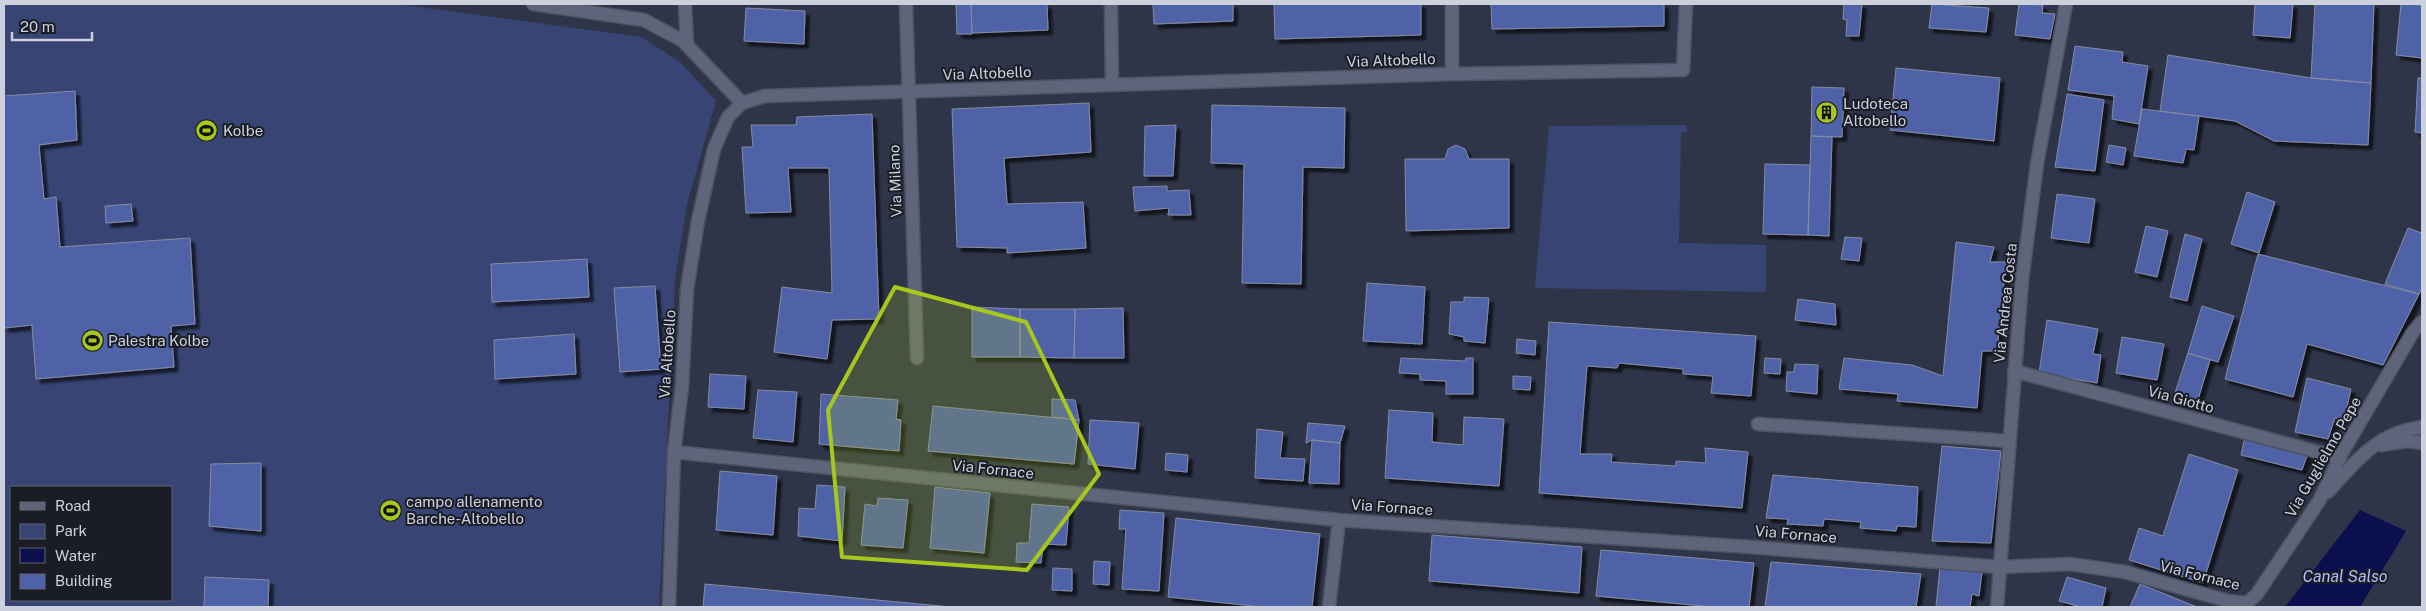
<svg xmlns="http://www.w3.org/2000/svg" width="2426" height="611" font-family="'Public Sans',sans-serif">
<defs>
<filter id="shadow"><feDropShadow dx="4.5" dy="4.5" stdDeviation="1" flood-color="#0009"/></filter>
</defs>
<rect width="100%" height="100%" fill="#2f3549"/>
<!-- green -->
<path fill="#384574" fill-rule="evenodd" d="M4 4H396L641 37 680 62 716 101 687 204 675 279 659 607H4ZM11 487H171V600H11Z
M1687 125V132L1681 133 1679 243 1766 245V292L1535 288 1549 126Z"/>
<!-- water -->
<path fill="#0b0f4d" d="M2360 510 2406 531 2360 607H2285Z"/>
<!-- building -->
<path fill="#5062a7" stroke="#848ba2" filter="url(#shadow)" d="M956 4H971L972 34H957Z
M971 4H1047L1048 30 972 33Z
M1153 4H1233V21L1154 24Z
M1274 4H1421V35L1275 39Z
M1491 4H1664V26L1492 29Z
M1844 4H1862L1859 36H1846L1847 20 1843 19Z
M1932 4 1989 8 1986 32 1929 28Z
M2019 4 2043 5 2042 13 2055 14 2050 39 2015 35Z
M2255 4H2293L2290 38 2253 35Z
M2315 4H2374L2371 83 2311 78Z
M2401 4 2422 5V58L2396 55Z
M746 8 805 11 804 44 744 41Z
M2075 46 2123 52 2122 62 2148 66 2139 124 2112 119 2114 96 2068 90Z
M2168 55 2311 78 2371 83 2368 145 2274 141 2235 121 2160 111Z
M1896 68 2000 78 1994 141 1890 130Z
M2418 78H2422V133L2415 132Z
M1812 87 1844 88 1842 137 1811 136Z
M75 91 77 140 39 145 44 199 56 197 60 247 190 238 195 324 171 326 174 367 36 379 32 325 4 328V96Z
M2067 94 2104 100 2095 171 2055 167Z
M1089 103 1091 152 1004 158 1007 204 1083 202 1086 248 1007 253V248L957 247 952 109Z
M1212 105 1345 108 1344 168 1303 167 1301 284 1242 283 1244 164 1211 163Z
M2142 109 2199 116 2194 150 2186 149 2183 163 2134 156Z
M872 114 879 319 832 320 827 359 774 352 782 287 832 293 829 168H788L791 212 746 213 742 147H753L751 125H796L797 117Z
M1176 125 1173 176H1144L1145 126Z
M1811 136 1832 137 1829 236 1808 235Z
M1456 145 1465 149 1469 159H1509V228L1406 231 1405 159H1445L1448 149Z
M2109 145 2126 148 2123 165 2106 162Z
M1765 164 1810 165 1808 235 1763 234Z
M1167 186V191L1189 190 1191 215H1168L1169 208 1135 211 1133 187Z
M2247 192 2275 202 2259 253 2231 244Z
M2057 194 2095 199 2089 243 2051 238Z
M131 204 133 221 106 223 105 206Z
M2146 226 2168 231 2157 277 2135 272Z
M2408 228 2422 233V288L2419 294 2385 284Z
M2185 234 2202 239 2187 301 2170 297Z
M1845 237 1862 238 1859 261 1841 259Z
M1956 242 1994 247 1990 262H2006L1997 351H1982L1977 408 1897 401 1898 394 1839 389 1844 358 1912 365 1943 376Z
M2258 254 2419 294 2383 365 2307 344 2293 397 2225 379Z
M587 259 589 297 492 302 491 264Z
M1367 283 1425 287 1422 344 1363 341Z
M655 286 661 369 620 372 614 288Z
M1464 297 1489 298 1485 343 1464 341V337L1449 334 1451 302H1464Z
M1798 299 1835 304 1836 325 1795 320Z
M2202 306 2234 316 2218 362 2188 353Z
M972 307 1020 309V357H972Z
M1123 308 1124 358H1074L1075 309Z
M1020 309H1075L1074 358 1020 357Z
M2047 320 2098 329 2093 354 2101 355 2097 383 2039 373Z
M1549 322 1756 336 1751 396 1711 393 1713 376 1683 374V369L1619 363 1617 368 1587 366 1580 454H1612L1611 462 1676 466V461L1706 463 1705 448 1748 452 1742 508 1539 493Z
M574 334 576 374 495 379 494 340Z
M2122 337 2164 344 2157 380 2116 373Z
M1517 339 1536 341 1535 355 1516 353Z
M2188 353 2210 360 2196 406 2173 399Z
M1401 358 1465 361 1466 358H1473V394H1446V381L1420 380V374L1399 373Z
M1765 358 1781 359 1780 374 1764 373Z
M1795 364 1818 365 1817 394 1786 391 1787 372H1794Z
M710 374 746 376 744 409 708 407Z
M1513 376 1531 377 1530 390 1513 389Z
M2307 378 2351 389 2344 420 2335 418 2328 439 2295 432Z
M758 390 797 392 793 442 753 438Z
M821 394 898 400 896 419 901 420 899 451 819 444Z
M1052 399 1075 400 1079 420 1052 417Z
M933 406 1079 420 1074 464 928 451Z
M1389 410 1433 413 1432 442 1463 445 1464 417 1504 419 1499 486 1385 478Z
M1090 420 1139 423 1135 469 1088 464Z
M1308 423 1345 426 1340 443 1312 440 1306 443Z
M1257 429 1283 432 1280 458 1305 459 1303 481 1255 478Z
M2245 437 2308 453 2302 470 2241 455Z
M1312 440 1340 443 1339 484 1309 483Z
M1942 446 2001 451 1991 543 1932 541Z
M1166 453 1188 455 1187 472 1165 470Z
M2189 454 2238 470 2203 583 2129 560 2139 528 2163 536Z
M261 463V531L209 526 211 464Z
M720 471 777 476 773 535 716 530Z
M1773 475 1918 487 1916 527 1897 526 1896 531 1860 528 1861 522 1824 519 1823 526 1787 524 1788 519 1766 518Z
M817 485 845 487 842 541 798 536 799 508 815 509Z
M935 487 990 493 984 553 930 548Z
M878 498 908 500 903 548 861 545 865 504 877 506Z
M1032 504 1069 507 1066 545 1043 544 1041 563 1016 562 1017 543H1029Z
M1120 510 1164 513 1159 591 1122 589 1126 529H1119Z
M1176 518 1320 534 1312 607H1263L1168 597Z
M1432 535 1582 547 1579 593 1429 581Z
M1601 550 1754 563 1749 607H1714L1596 596Z
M1094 561 1110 562 1109 585 1093 584Z
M1771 562 1921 574 1916 607H1765Z
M1940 567 1982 571 1979 596 1972 594 1970 607H1936Z
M1053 568 1072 569V591L1052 590Z
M205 577 269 580 268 607H204Z
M2067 577 2106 588 2102 607H2081L2059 601Z
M705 584 952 607H703Z
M2140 584 2197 607H2130Z"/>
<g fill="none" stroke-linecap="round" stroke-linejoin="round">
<defs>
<path id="pedestrian" d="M2014 371 2340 458
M1758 424 2009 441
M2000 567 2070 564 2125 572 2228 601 2247 603
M1997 607 2022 280 2037 164 2066 4"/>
<path id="minor" d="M533 4 644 20 683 41 742 103
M685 4 687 45
M906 4 917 358
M1111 4 1112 85
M1452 74V4
M2381 445 2408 441 2422 443
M674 452 1339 520 1751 547 2000 567
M2328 492C2357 460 2377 433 2422 427
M2247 603 2257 594 2319 501 2342 453 2413 332 2422 322
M669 607 674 452 682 386 687 289 698 221 714 149 728 117 742 103 765 96 1452 74 1683 70 1686 4
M1329 607 1339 520"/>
</defs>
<!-- pedestrian casing -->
<use href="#pedestrian" stroke="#4e5363" stroke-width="15"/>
<!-- minor casing -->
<use href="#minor" stroke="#4e5363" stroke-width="15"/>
<!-- pedestrian -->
<use href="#pedestrian" stroke="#5e657a" stroke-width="12"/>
<!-- minor -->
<use href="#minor" stroke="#5e657a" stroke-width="12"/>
</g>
<!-- marked area -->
<path fill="#a8c71d" fill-opacity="0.2" stroke="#a8c71d" stroke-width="4" stroke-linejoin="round" d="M895 287 1026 322 1099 474 1027 570 842 557 828 410Z"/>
<!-- icons -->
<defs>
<symbol id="building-disc" viewBox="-11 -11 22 22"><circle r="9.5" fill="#a8c71d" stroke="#1a1d26"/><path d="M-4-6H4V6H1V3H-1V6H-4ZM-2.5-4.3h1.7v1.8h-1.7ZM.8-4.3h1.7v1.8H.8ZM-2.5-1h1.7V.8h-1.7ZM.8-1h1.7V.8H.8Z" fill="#111"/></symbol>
<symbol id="stadium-disc" viewBox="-11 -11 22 22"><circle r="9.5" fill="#a8c71d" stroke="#1a1d26"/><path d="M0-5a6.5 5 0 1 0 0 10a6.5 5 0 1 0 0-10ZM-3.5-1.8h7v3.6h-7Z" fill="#111"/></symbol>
</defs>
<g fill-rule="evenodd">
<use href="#building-disc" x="1814" y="100" width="25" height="25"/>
<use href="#stadium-disc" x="194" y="118" width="25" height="25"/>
<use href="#stadium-disc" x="80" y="328" width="25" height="25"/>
<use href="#stadium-disc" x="378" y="498" width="25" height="25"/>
</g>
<g text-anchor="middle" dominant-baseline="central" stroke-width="4" stroke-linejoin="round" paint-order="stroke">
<!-- street labels -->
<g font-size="15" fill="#cdd1de" stroke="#1a1d26">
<text transform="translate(1391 60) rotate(-2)">Via Altobello</text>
<text transform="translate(987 73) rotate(-2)">Via Altobello</text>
<text transform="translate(895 181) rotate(-92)">Via Milano</text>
<text transform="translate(2005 303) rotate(-84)">Via Andrea Costa</text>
<text transform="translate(667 354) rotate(-86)">Via Altobello</text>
<text transform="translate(2181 399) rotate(15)">Via Giotto</text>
<text transform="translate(2323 457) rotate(-60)">Via Guglielmo Pepe</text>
<text transform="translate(993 469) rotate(6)">Via Fornace</text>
<text transform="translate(1392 507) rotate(4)">Via Fornace</text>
<text transform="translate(1796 534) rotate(5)">Via Fornace</text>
<text transform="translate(2200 575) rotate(14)">Via Fornace</text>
</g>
<!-- poi labels -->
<g font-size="15" fill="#cdd1de" stroke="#1a1d26" text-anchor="start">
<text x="1843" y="103">Ludoteca<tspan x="1843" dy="17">Altobello</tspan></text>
<text x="223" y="130">Kolbe</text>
<text x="108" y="340">Palestra Kolbe</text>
<text x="406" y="501">campo allenamento<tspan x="406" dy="17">Barche-Altobello</tspan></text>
</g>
<!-- water labels -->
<g font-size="16" font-style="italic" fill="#acbff8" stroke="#1a1d26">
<text x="2345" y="576">Canal Salso</text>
</g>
</g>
<!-- border -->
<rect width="2426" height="611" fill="none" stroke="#cdd1de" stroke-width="10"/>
<!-- legend -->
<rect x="10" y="486" width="162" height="115" fill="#1a1d26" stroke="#626570"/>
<rect x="20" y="502" width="25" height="8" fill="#5e657a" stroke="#626570"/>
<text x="55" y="511" font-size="15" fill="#cdd1de">Road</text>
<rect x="20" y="524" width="25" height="15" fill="#384574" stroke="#626570"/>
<text x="55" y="536" font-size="15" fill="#cdd1de">Park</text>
<rect x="20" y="548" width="25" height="15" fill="#0b0f4d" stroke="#626570"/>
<text x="55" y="561" font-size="15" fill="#cdd1de">Water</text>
<rect x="20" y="574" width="25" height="15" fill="#5062a7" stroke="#626570"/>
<text x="55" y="586" font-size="15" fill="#cdd1de">Building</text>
<!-- scale -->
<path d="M12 32v8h80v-8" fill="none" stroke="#cdd1de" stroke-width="2.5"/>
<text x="20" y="32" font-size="15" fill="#cdd1de" stroke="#1a1d26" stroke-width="4" paint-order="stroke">20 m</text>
</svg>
